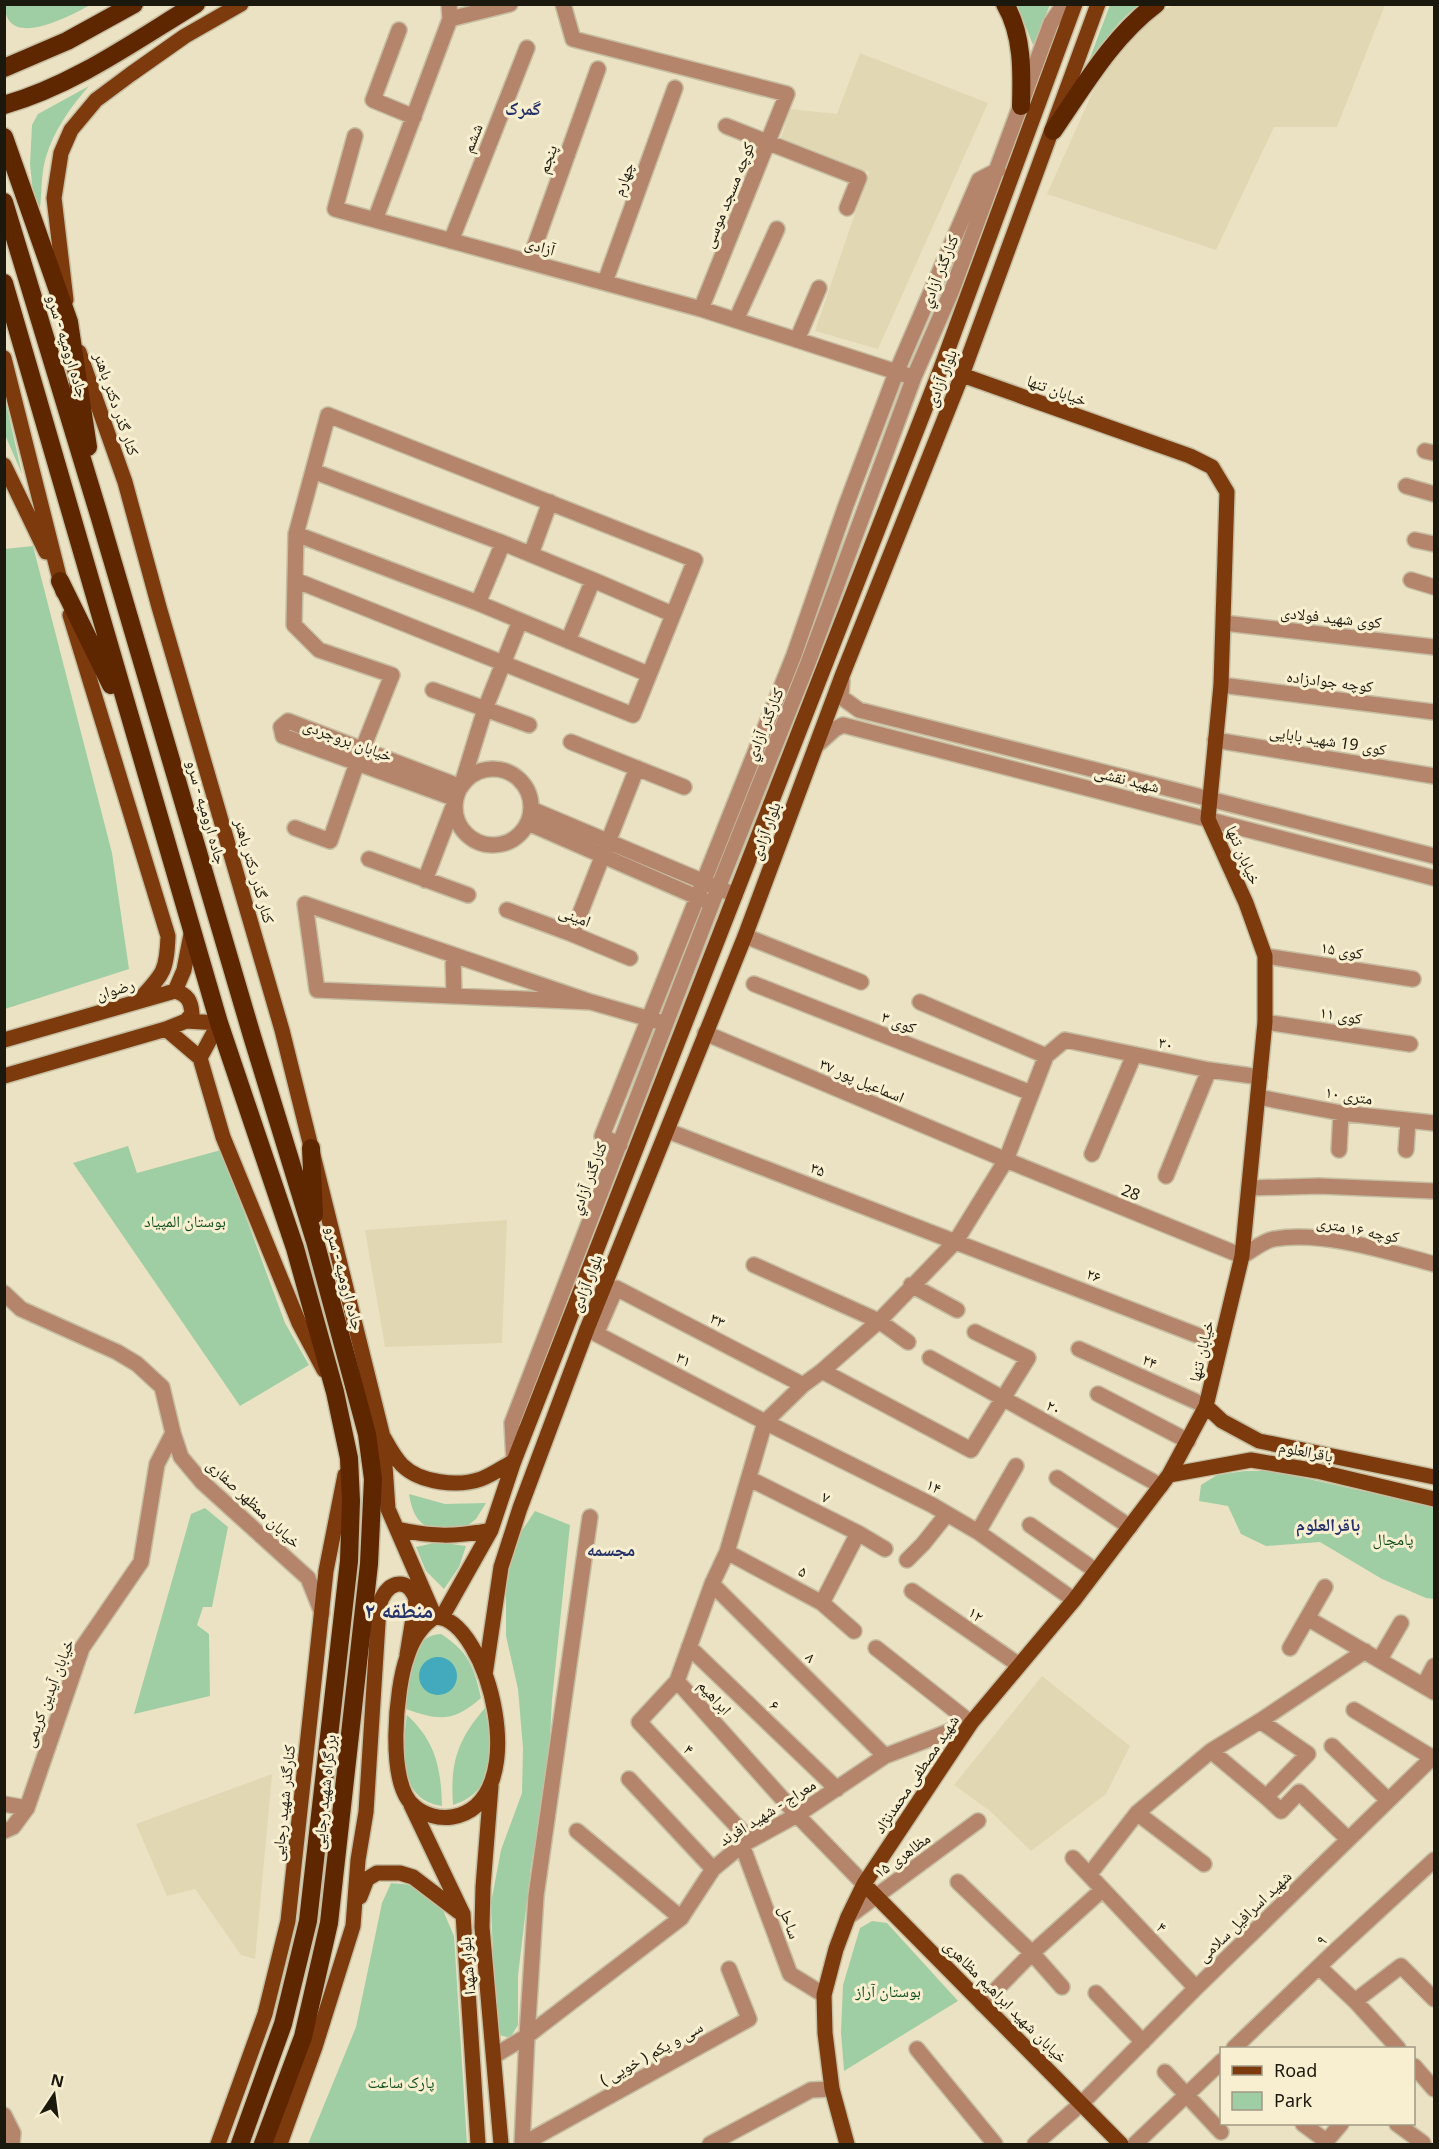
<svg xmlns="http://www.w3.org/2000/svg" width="1439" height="2149" font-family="'Noto Sans','Noto Naskh Arabic',sans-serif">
<rect width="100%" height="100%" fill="#ebe2c4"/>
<!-- built -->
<path fill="#e2d7b3" d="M1174 5H1385L1337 127H1274L1216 250 1047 194 1099 78 1122 48 1151 16Z
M860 53 988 103 878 349 815 331 869 172 781 138 790 109 837 114Z
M507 1220 502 1343 385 1347 365 1230Z
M1042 1676 1130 1746 1106 1794 1031 1851 990 1811 954 1785Z
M272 1774 262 1883 255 1959 241 1955 195 1889 167 1896 136 1824Z"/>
<!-- green -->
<path fill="#a0cea4" d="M5 4H90V5C69 17 4 51 5 4Z
M1017 5H1050L1033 45Z
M1110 5H1139C1115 22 1101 46 1085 71Z
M89 86C70 108 54 130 46 157 41 173 42 192 40 208L33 193 30 164 32 125 38 114Z
M5 399 22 474 5 435Z
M33 546 112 853 129 969 5 1009V549Z
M128 1146 137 1173 221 1150 285 1323 309 1365 240 1406 73 1163Z
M1245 1471H1273L1434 1507V1599L1426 1598 1382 1579 1320 1542 1266 1546 1241 1534 1228 1506 1199 1501 1201 1485 1217 1475Z
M409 1494 445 1504 486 1503 476 1519 461 1531C427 1529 415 1529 409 1494Z
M205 1508 228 1527 212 1607H203L197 1625 209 1634 210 1696 134 1714 191 1514Z
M535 1511 570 1525 552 1700 549 1755 542 1806 531 1866 518 1976V2025L510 2038 496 2034 491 1903 501 1850 522 1793 523 1748 518 1689 506 1636V1570L517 1538Z
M438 1542 466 1546 459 1567 444 1589 426 1571 416 1547Z
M441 1634C469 1652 474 1667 481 1698 454 1722 439 1721 406 1709 406 1684 407 1635 441 1634Z
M485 1708C493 1747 498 1791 453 1805 450 1764 457 1740 485 1708Z
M407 1715C436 1742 441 1768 442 1806 437 1805 432 1804 428 1802 398 1788 403 1742 407 1715Z
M391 1883 413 1885 442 1908 454 1936 467 2144H308L356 2027 382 1903Z
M872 1921 887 1923 958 2001 844 2071 841 2032 843 1985 860 1928Z"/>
<!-- water -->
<path fill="#43a9bc" d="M419 1676a19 19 0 1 1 38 0a19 19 0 1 1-38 0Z"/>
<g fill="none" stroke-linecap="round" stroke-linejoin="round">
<defs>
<path id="minor" d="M449 4 450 19 375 220 701 309 906 375
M563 4 573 39 787 94 701 309
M450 19 510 4
M399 30 373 100 414 117
M726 126 859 178 847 208
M355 136 335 209 375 220
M451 241 527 48
M529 262 598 69
M605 282 675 88
M736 320 777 229
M797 340 819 288
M1425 451 1434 453
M313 471 503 543
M1406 486 1434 494
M296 534 478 603
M1415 540 1434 544
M531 554 550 502
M593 580 672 614
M1411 580 1434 587
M1224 623 1434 647
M568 641 593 580 503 543 478 603 648 674
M842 680 841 697 859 710 1434 856
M1221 685 1434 712
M433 690 529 725
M1215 740 1434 776
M571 742 684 787
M816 746 835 729 843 725 1434 878
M455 807a38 38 0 1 1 76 0a38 38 0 1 1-76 0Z
M531 809 735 895
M528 823 706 901
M295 828 330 841 357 763 392 675 319 650 294 625 296 534 328 415 695 560 633 715 295 580
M369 859 468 895
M425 880 456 799 283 736 281 727 288 721 461 787 485 709 520 621
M507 910 572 934 630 958
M572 934 637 768
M745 936 861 982
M453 955 454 996
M1265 956 1413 979
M754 984 1031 1093
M591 1002 317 990 305 904 591 1002 660 1022
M920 1002 1046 1056
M1265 1022 1410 1044
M705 1033 1006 1160 1242 1256C1252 1251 1264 1240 1274 1239 1321 1230 1389 1252 1434 1264
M1258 1097 1341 1113 1434 1123
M668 1131 1220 1344
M620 1145 602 1136 794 655 845 508 896 373 979 180 998 170
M1339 1150 1341 1113
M1406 1150 1408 1121
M1092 1154 1134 1055
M1166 1176 1209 1070
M1249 1188 1319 1186 1434 1191
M754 1265 879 1321 908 1342
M911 1285 957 1310
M4 1293 21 1309 117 1352 137 1364 162 1387 173 1433 181 1457 202 1482 308 1578 322 1613
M587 1329 765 1422 932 1505 978 1532 1074 1600
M596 1334 616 1288 803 1385
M1079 1349 1206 1406
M930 1358 1161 1486
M822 1371 971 1450 1028 1358 975 1332
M1098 1394 1188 1441
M765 1422 803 1385 822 1371 879 1321 956 1241 1006 1160 1046 1056 1065 1040 1209 1070 1260 1077
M514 1461 512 1423 718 888 808 663 914 377 952 290 1051 23 1064 4
M1057 1478 1130 1527
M750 1479 858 1533 885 1549
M1030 1525 1096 1571
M978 1532 1016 1466
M727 1552 822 1603 854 1631
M907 1560 923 1544 947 1514
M712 1584 885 1756
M912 1591 1019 1665
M822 1603 858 1533
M1307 1618 1434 1692
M689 1647 837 1789
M876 1648 971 1723
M1290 1648 1325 1587
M1380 1659 1401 1623
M677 1681 797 1815 864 1884
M1424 1685 1434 1666
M1354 1710 1433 1758
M1332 1746 1388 1800
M1211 1751 1266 1797 1308 1754 1260 1721
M629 1779 713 1869
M1266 1797 1281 1811 1299 1792 1348 1839
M4 1804 27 1808
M1137 1813 1204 1864
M4 1831 13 1827 27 1808 82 1648 141 1562 157 1464 173 1433
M577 1831 681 1918
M750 1840 639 1722 677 1681 712 1584 727 1552 765 1422
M742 1845 790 1974 824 1995
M1073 1858 1196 1988
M1089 1875 1137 1813 1211 1751 1260 1721 1365 1651
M958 1882 1032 1953 1062 1987
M848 1917 978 1821
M1319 1967 1355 2001 1398 2048
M1096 1993 1143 2042
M1355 2001 1401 1966 1434 1999
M982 2004 1032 1953 1102 1890
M1234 2048 1333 1953 1434 1860
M917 2049 995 2144
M494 2056 527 2036 681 1918 713 1869 742 1845 797 1815 885 1756 971 1723
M1414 2066 1434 2089
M1165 2072 1221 2132
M4 2115 13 2133 12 2144
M1303 2124 1326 2141
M1397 2124 1423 2143
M522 2144 527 2036 536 1896 590 1517
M523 2144 749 2019 729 1969
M710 2144 811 2090 832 2089
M1035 2144 1082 2103 1196 1988 1434 1756
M1135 2144 1222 2061
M1324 2144 1341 2124"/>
<path id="major" d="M66 300 54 198 61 153 71 130 96 100 131 74 185 36 241 4
M79 352 125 482 159 607 282 1030 383 1437 388 1509 435 1617
M4 358 63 592
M4 465 46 552
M70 615 168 936C167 971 163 974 140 999
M175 991C188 995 191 1001 192 1014L186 1021
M166 1029 200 1058 223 1137 299 1323 324 1370
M4 1040 175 991 184 970 192 929
M4 1076 166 1029 186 1021 219 1023 200 1058
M1206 1406 1222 1421 1259 1441 1434 1477
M384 1438C389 1447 395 1458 402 1465 420 1483 458 1487 481 1479 492 1475 503 1467 514 1461
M1169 1475 1251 1460 1317 1471 1434 1499
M397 1529C432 1537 456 1537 491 1530
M435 1617C488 1617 536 1803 452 1817 439 1819 424 1815 414 1806 386 1784 396 1687 407 1657 412 1641 421 1626 435 1617Z
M442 1617 491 1530 514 1461 941 368 1075 4
M485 1675 501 1567 520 1508 587 1329 745 936 842 676 962 375 1098 4
M491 1786 483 1887 482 1927 501 2144
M411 1805 463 1914 478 2144
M864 1884 1121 2144
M360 1897 367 1879 377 1873H400L413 1877 459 1912
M218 2144 265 2014 288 1921 326 1571 345 1475
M280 2144 315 2047 353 1926 358 1860 366 1812 379 1607C384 1582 408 1574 416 1600L407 1655
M847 2144 832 2089 825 2033 824 1995 836 1949 848 1917 864 1884 971 1723 1074 1600 1169 1475 1206 1406 1242 1256 1265 1022V956L1246 903 1208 819 1221 685 1227 492 1212 467 1190 456 962 375"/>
<path id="highway" d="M1005 4C1023 35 1022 72 1021 106
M4 68 67 41 134 4
M4 105C74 85 135 41 196 4
M1053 131C1084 86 1112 37 1156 4
M4 137 69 322 88 447
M4 202 99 515 252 1036 315 1241 367 1434 373 1479 369 1564 329 1923 303 2037 263 2144
M4 283 219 1023 295 1248 335 1392 349 1458 351 1501 349 1561 308 1921 283 2024 240 2144
M60 581 111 685
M311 1148 314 1215"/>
</defs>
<!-- minor casing -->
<use href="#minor" stroke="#c6bea3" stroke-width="18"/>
<!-- major casing -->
<use href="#major" stroke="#c6bea3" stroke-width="18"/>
<!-- highway casing -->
<use href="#highway" stroke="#c6bea3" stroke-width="21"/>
<!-- minor -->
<use href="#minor" stroke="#b5856b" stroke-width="15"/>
<!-- major -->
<use href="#major" stroke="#7d3b0d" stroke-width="15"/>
<!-- highway -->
<use href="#highway" stroke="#5f2700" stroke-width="18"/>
</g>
<g text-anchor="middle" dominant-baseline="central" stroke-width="6" stroke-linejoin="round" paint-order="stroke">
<!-- street labels -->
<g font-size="16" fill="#1b180d" stroke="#f8efd1">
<text transform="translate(472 138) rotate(-69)">ششم</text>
<text transform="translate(547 159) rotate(-70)">پنجم</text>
<text transform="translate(623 179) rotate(-70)">چهارم</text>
<text transform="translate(728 195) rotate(-68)">کوچه مسجد موسی</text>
<text transform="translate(540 246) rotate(15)">آزادی</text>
<text transform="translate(939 271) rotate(-68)">کنارگذر آزادي</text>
<text transform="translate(68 346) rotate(73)">جاده ارومیه - سرو</text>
<text transform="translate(941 378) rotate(-69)">بلوار آزادی</text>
<text transform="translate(1057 390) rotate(20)">خیابان تنها</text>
<text transform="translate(117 404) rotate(71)">کنار گذر دکتر باهنر</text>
<text transform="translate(1331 617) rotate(6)">کوی شهید فولادی</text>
<text transform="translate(1330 681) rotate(7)">کوچه جوادزاده</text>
<text transform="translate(764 724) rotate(-68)">کنارگذر آزادي</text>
<text transform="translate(348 740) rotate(20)">خیابان بروجردی</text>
<text transform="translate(1328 740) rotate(9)">کوی 19 شهید بابایی</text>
<text transform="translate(1127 779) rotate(14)">شهید نقشی</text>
<text transform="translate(207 812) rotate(74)">جاده ارومیه - سرو</text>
<text transform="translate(765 831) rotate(-70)">بلوار آزادی</text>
<text transform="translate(1244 855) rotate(66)">خیابان تنها</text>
<text transform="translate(255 871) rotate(74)">کنار گذر دکتر باهنر</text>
<text transform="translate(575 916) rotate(21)">امینی</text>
<text transform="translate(1342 950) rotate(9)">کوی ۱۵</text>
<text transform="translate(115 989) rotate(-17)">رضوان</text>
<text transform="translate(1341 1015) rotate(9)">کوی ۱۱</text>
<text transform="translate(899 1022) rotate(21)">کوی ۳</text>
<text transform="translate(1166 1043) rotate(11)">۳۰</text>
<text transform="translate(862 1080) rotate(23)">اسماعیل پور ۳۷</text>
<text transform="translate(1349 1095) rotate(9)">۱۰ متری</text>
<text transform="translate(818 1169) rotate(21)">۳۵</text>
<text transform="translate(588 1178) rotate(-69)">کنارگذر آزادي</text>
<text transform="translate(1131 1192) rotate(22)">28</text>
<text transform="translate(1358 1229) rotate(11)">کوچه ۱۶ متری</text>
<text transform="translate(1094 1275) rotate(21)">۲۶</text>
<text transform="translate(345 1278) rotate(75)">جاده ارومیه - سرو</text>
<text transform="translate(586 1283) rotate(-68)">بلوار آزادی</text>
<text transform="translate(718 1320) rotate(27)">۳۳</text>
<text transform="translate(1201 1351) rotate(-77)">خیابان تنها</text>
<text transform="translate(684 1359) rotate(28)">۳۱</text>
<text transform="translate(1150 1361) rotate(24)">۲۴</text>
<text transform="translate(1054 1407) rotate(29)">۲۰</text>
<text transform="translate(1306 1451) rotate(11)">باقرالعلوم</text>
<text transform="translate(934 1486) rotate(28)">۱۴</text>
<text transform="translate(826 1497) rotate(26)">۷</text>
<text transform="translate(254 1503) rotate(43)">خیابان ممظهر صفاری</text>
<text transform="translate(803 1571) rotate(29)">۵</text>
<text transform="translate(976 1614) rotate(35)">۱۲</text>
<text transform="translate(811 1657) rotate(45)">۸</text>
<text transform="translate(48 1693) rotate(-69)">خیابان آیدین کریمی</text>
<text transform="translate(715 1697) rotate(48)">ابراهیم</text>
<text transform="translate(775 1705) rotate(44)">۶</text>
<text transform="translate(689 1749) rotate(47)">۴</text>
<text transform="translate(916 1774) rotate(-56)">شهید مصطفی محمدنژاد</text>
<text transform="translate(324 1792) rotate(-84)">بزرگراه شهید رجایی</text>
<text transform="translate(283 1803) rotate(-84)">کنارگذر شهید رجایی</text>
<text transform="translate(767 1812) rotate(-32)">معراج - شهید افرند</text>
<text transform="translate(902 1855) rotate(-36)">۱۵ مظاهری</text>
<text transform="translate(1244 1916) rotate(-44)">شهید اسرافیل سلامی</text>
<text transform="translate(790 1922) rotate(70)">ساحل</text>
<text transform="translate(1162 1927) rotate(46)">۴</text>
<text transform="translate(1321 1940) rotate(-43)">۹</text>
<text transform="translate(467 1966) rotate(-95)">بلوار شهدا</text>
<text transform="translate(1006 2001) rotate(45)">خیابان شهید ابراهیم مظاهری</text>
<text transform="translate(651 2053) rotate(-29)">سی و یکم ( خویی )</text>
</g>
<!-- park labels -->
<g font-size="16" fill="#0c4d1c" stroke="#f8efd1">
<text x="185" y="1221">بوستان المپیاد</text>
<text x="1393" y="1539">پامچال</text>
<text x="888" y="1991">بوستان آراز</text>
<text x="401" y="2082">پارک ساعت</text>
</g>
<!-- neighbourhood labels -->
<g font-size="18" font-weight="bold" fill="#24316a" stroke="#f8efd1">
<text x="523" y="108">گمرک</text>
<text x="1328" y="1524">باقرالعلوم</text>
<text x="611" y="1549">مجسمه</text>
</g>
<!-- district labels -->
<g font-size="22" font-weight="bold" fill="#24316a" stroke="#f8efd1">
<text x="399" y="1609">منطقه ۲</text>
</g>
</g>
<!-- border -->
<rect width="1439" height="2149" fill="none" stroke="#1b180d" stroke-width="12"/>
<!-- legend -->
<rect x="1220" y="2047" width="195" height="78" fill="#f8efd1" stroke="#a09983" stroke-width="1.5"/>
<rect x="1232" y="2066" width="30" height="9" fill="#7d3b0d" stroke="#a09983" stroke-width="1.5"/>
<text x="1274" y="2077" font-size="18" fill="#1b180d">Road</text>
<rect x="1232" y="2092" width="30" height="18" fill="#a0cea4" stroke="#a09983" stroke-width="1.5"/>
<text x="1274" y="2107" font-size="18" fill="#1b180d">Park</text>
<!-- north arrow -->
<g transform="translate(54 2095) rotate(13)" stroke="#f8efd1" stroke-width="4.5" paint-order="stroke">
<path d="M0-4.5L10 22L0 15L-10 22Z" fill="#1b180d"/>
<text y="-9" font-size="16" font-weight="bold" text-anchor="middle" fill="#1b180d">N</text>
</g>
</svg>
